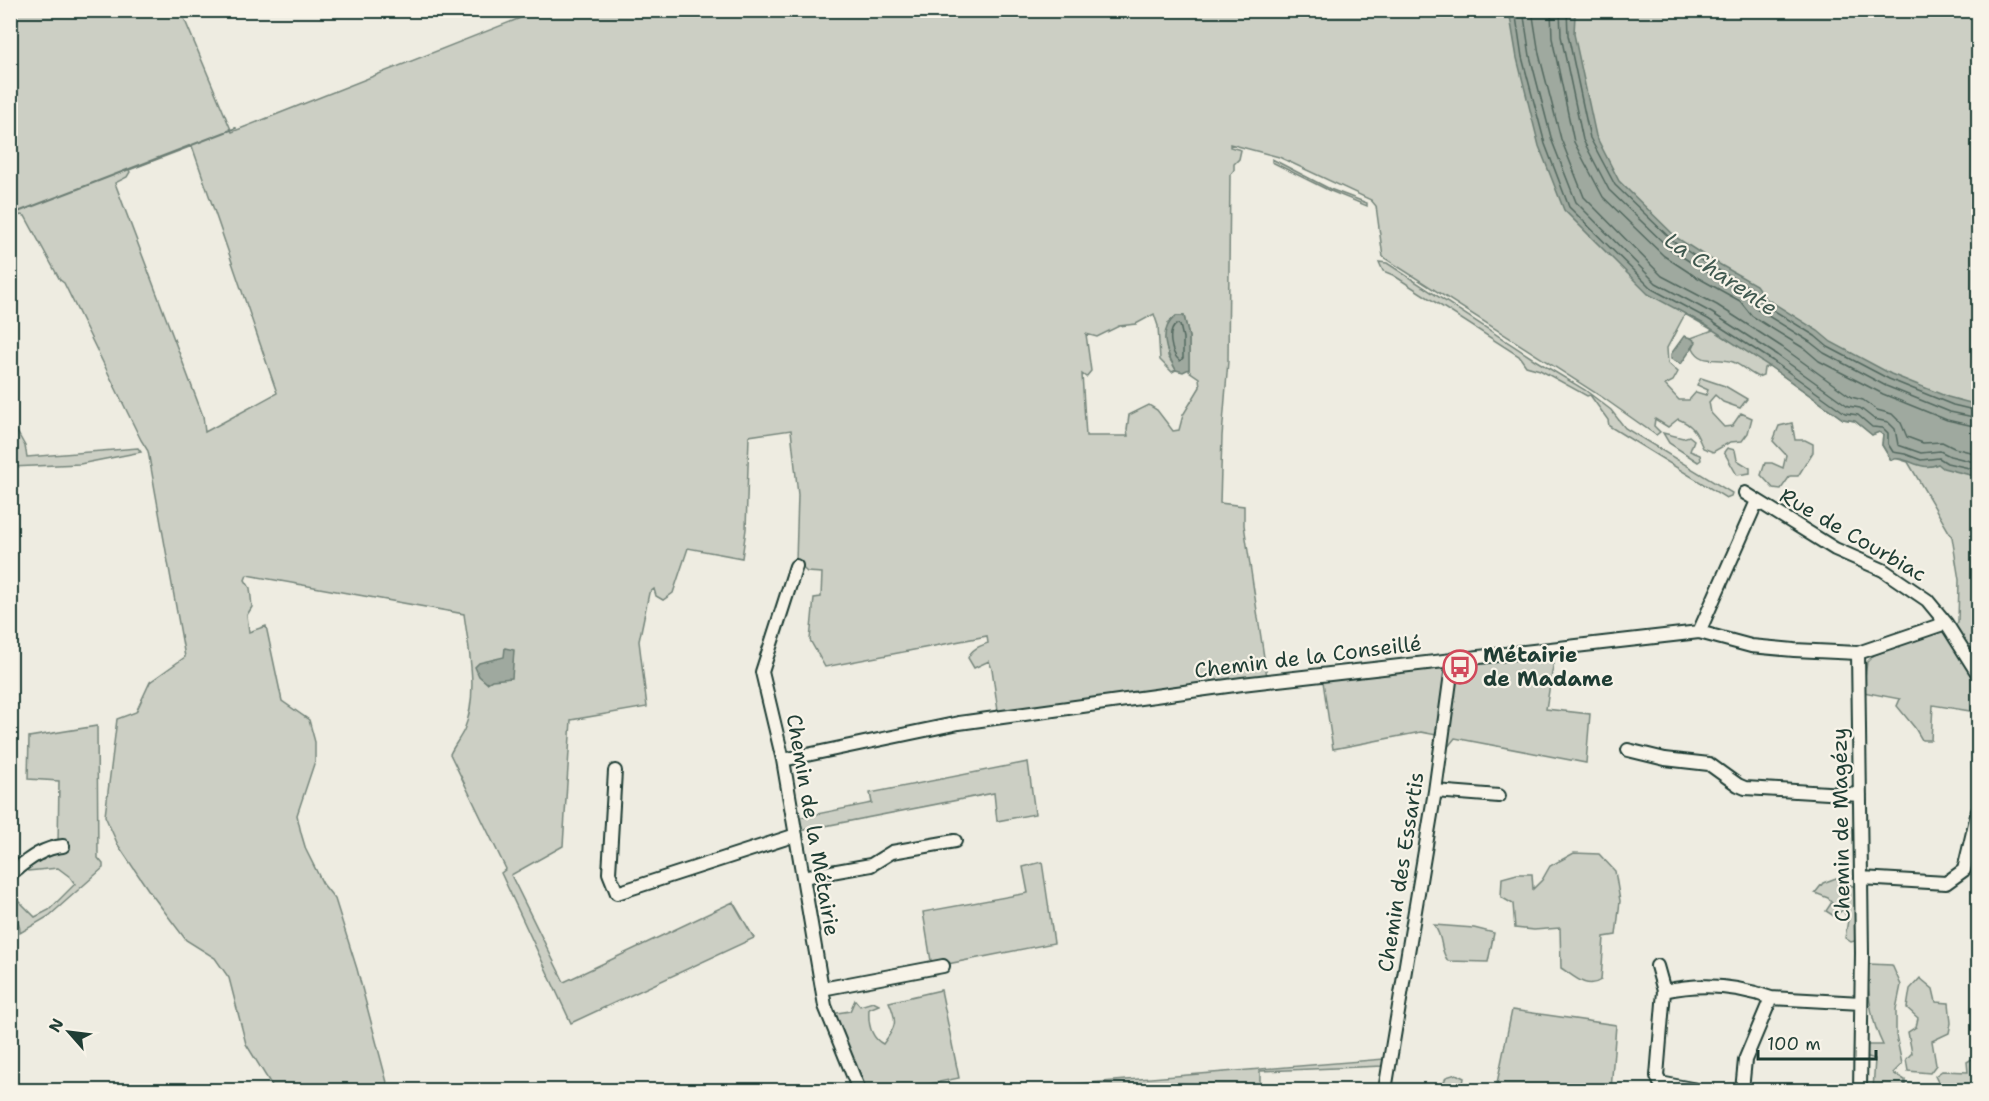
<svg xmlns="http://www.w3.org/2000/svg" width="1989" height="1101" font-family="'Shantell Sans',sans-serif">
<rect width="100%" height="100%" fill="#eeece1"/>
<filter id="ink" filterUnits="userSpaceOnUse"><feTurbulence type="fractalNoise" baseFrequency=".0167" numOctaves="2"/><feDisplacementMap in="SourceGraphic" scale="12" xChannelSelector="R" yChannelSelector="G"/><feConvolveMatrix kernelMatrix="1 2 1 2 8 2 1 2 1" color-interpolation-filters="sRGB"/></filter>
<g filter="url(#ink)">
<!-- green -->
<path fill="#cccfc4" stroke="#76867c" stroke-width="1.5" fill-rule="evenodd" d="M11 11H181L232 132 538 11H1978V716L1970 711 1933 705 1931 740H1922L1915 728 1897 706 1900 699 1863 692 1867 662 1874 655 1958 623 1959 580 1952 537 1908 462 1895 458 1891 460 1882 445 1883 435 1879 432 1872 435 1855 421 1843 419 1769 366 1764 368 1763 375 1758 377C1749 373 1741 365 1733 362 1718 356 1702 366 1693 348L1695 342 1691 338 1713 330 1685 314 1667 348 1668 363 1678 372 1673 381 1665 385 1679 400H1689L1696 392 1706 395 1708 390 1697 385 1701 378 1725 386 1747 399 1740 408 1723 402 1715 395 1709 402 1711 413 1724 427 1732 426 1741 413 1752 418 1748 433 1742 441 1730 442 1713 452 1703 448C1696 433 1695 426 1678 419L1668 427 1655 419 1654 426 1660 432 1656 435 1602 397 1383 257 1376 206 1371 200 1279 157 1230 144V147L1241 150 1239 159 1234 164V170L1230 175 1228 361 1222 436 1220 503 1244 506V525L1267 677 999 718 992 669 989 661 974 668 968 658C971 649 980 646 988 643L987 636 825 667 810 640 814 598 821 597 822 573 807 572 796 562 798 495 791 430 749 436 746 529 742 558 688 548 673 593 663 600 656 596 654 589 649 593 639 641 647 707 571 720 563 846 511 875 564 982 733 902 754 938 571 1023 501 873 506 869 450 754C454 746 460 738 464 730 479 694 469 651 464 614L247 575 245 580 250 588 252 607 247 615 249 632 266 626 282 701 309 720 315 742V761L297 815 301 833 306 850 323 884 335 899 357 969 389 1090H271L272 1086 246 1044 229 978 215 958 186 940 149 891 118 845 105 816 117 719 136 712 150 682 185 657 148 451 141 440 64 283 60 280 25 216 21 215 11 219ZM192 146 277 393 205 432 203 416 115 183 127 177 130 172 129 170ZM1154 314 1158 326 1160 360 1172 372 1176 370 1168 356V323L1176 316H1184L1189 337V371L1199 378 1200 387 1183 415 1179 430 1173 431 1157 410 1149 405 1129 415 1127 430 1128 436H1086L1082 374 1086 377 1091 371 1086 334 1097 337 1119 326 1136 324Z
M1272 159 1330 189 1367 203V206L1328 190 1272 162Z
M1379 262 1387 263 1535 360 1585 390 1611 410 1625 428 1732 493 1731 496 1726 498 1609 426 1608 420 1590 395 1587 396 1540 370 1526 366 1519 356 1393 275 1383 271Z
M10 419 25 446 27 457 138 448 141 452 80 464 11 467Z
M1792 423 1795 440H1805L1813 444V452L1798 476H1790L1781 489 1773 488 1761 475 1765 463H1772L1783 468 1786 455 1773 441 1779 426Z
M1663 433 1683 438 1689 436 1694 440 1690 451 1700 455 1701 460 1698 462 1669 443Z
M1727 448 1735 450 1737 460 1750 468V473L1737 475 1724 452Z
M1556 648 1546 709 1590 714 1586 763 1455 738 1447 748H1441L1442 736 1421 732 1333 749 1322 675Z
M97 726 98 858 103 864V868L49 916 20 933C20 916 11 914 10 899L18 900 35 917 49 910 75 884 70 877 58 868 28 871 24 866 32 861 43 860V855L60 849H71L58 846 59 781 28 779 29 737Z
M1028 762 1035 814 997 821 994 793 799 831 797 818 872 803 870 793Z
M1574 853 1599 854 1615 871 1620 901 1616 935 1604 937 1601 980C1586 990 1574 976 1561 968L1560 928 1534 930 1515 928 1513 904 1501 897 1502 878 1517 874H1532L1533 889 1542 880 1550 866Z
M1042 862 1054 943 932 967 923 912 1028 893 1023 867Z
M1836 878 1861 890 1862 939 1851 942 1845 938 1848 920 1843 910 1834 916 1826 911 1832 902 1828 898 1815 893 1823 883Z
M1434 925 1474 928 1494 933 1488 962 1448 961C1438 946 1445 941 1434 925Z
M1868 964 1892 965 1901 985 1896 1009V1035L1902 1064 1893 1073 1905 1080V1089L1873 1090 1875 1059 1865 1056V1045H1883C1871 1021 1867 991 1868 964Z
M1920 978 1933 989 1936 1002 1949 1003 1951 1023 1949 1033 1932 1041 1936 1065 1930 1073 1908 1071 1906 1059 1912 1053 1908 1032 1916 1027 1918 1018 1907 1008 1910 989Z
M941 990 959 1078 900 1090H859L830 1019 837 1013 850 1011 855 1000 860 1006 873 1002 879 1005 869 1009C868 1023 870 1037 883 1044 896 1027 898 1022 889 1002Z
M1512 1010 1616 1025 1611 1090H1502L1496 1088Z
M1978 1055V1090H1935L1938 1082 1935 1076 1942 1071 1968 1072 1967 1062Z
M1384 1059 1383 1066 1260 1071V1090H1067L1062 1088 1078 1084Z
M1456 1074 1464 1078 1462 1090H1441L1446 1077Z"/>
<!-- water -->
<path fill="#9fa99f" stroke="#6c7e74" stroke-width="1.5" d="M1509 11H1572L1575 15 1574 34 1596 136 1619 181 1677 238 1705 256 1756 285 1765 298 1818 331 1831 342 1891 374 1948 397 1978 405V477L1943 468 1938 464C1919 473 1907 454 1891 460L1882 445 1883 435 1879 432 1872 435 1855 421 1843 419 1769 366 1704 324 1648 294 1564 210 1539 146 1517 58Z
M1176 316H1184L1189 337V369L1183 372 1176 370C1166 352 1157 331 1176 316Z
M1684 336 1691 338 1696 342 1681 364 1671 359V354Z
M505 648 514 650 512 678 492 680 487 683 479 676 475 667 479 663 504 657Z"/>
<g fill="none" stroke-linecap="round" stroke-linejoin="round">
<!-- shore -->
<path stroke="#52685f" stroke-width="1.5" d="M1515 10 1522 57 1545 144 1569 207 1652 289 1708 319 1773 361 1845 413 1858 415 1872 427 1883 428 1888 433V444L1893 452 1905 454 1921 460 1939 458 1947 463 1978 470
M1523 10 1530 56 1552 141 1576 202 1656 283 1712 313 1777 355 1848 406 1860 408 1874 419 1888 422 1895 429 1898 445 1921 453 1940 451 1950 456 1978 463
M1532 10 1539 54 1561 139 1584 197 1662 276 1717 305 1782 347 1851 397 1863 400 1877 410 1892 414 1901 423 1907 437 1923 443 1942 442 1954 448 1978 454
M1551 10 1552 38 1574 142 1603 197 1664 256 1693 275 1740 301 1752 316 1805 349 1819 361 1883 394 1947 420 1978 427
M1560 10 1561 36 1583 140 1609 190 1669 248 1698 267 1747 295 1757 309 1810 342 1824 353 1886 386 1950 412 1978 418
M1567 10 1568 35 1590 138 1615 185 1674 242 1702 261 1752 289 1762 303 1815 336 1828 347 1889 379 1953 405 1978 411
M1177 324 1180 325 1183 338V358L1180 361C1171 354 1166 331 1177 324Z"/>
<!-- stream -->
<path stroke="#6c7e74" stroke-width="2" d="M10 215 236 128"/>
<defs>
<path id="minor" d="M1745 493 1835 549 1883 570 1927 600 1946 623 1978 674
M796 566 762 672 783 760 825 1006 859 1090
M1699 632 1757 501
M1858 653 1862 953 1860 1090
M1628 750 1665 759 1709 764 1738 785 1745 788 1860 795
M783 760 959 723 1242 684 1699 632 1751 646 1794 650 1858 653 1946 623
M615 771 609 873 617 893 796 835
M1435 791 1499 796
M10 874C27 861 41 848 63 846
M803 877 871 865 892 852 955 841
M1861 878 1946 883 1964 870 1978 811
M1657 966 1664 991
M822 989 943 966
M1385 1090 1435 791 1453 659
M1697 1090 1660 1083 1657 1076 1664 991C1700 983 1735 985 1771 998
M1742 1090 1745 1060 1771 998 1861 1003"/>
</defs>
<!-- minor casing -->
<use href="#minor" stroke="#1f3d34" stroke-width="16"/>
<!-- minor -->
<use href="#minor" stroke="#f7f3e8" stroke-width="12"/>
</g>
</g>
<!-- icons -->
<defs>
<symbol id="bus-ring" viewBox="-11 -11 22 22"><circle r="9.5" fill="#f7f3e8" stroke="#d1495b" stroke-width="1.5"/><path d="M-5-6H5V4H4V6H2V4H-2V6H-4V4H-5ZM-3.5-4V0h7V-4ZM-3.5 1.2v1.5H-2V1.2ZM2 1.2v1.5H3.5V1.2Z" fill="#d1495b"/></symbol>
</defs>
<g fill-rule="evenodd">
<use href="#bus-ring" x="1441" y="648" width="38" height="38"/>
</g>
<g text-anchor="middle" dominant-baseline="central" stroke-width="4.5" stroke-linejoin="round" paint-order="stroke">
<!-- street labels -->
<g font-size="21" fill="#1f3d34" stroke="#f7f3e8">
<text transform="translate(1853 535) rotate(30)">Rue de Courbiac</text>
<text transform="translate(1308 657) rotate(-7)">Chemin de la Conseillé</text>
<text transform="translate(813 825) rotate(80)">Chemin de la Métairie</text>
<text transform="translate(1841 825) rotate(-91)">Chemin de Magézy</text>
<text transform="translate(1401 872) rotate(-81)">Chemin des Essartis</text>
</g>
<!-- poi labels -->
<g font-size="21" font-weight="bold" fill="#1f3d34" stroke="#f7f3e8" text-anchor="start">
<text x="1483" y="655">Métairie<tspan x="1483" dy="24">de Madame</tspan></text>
</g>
<!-- water labels -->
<g font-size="22" font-style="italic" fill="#3f584f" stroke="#f7f3e8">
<text transform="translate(1721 274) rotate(34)">La Charente</text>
</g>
</g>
<!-- margin -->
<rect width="1989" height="1101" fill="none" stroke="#f7f3e8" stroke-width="36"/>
<rect x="18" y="18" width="1953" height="1065" fill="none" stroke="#1f3d34" stroke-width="2" filter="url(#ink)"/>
<!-- north arrow -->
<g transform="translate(69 1032) rotate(298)" stroke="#f7f3e8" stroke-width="4.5" paint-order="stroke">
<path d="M0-4.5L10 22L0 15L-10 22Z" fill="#1f3d34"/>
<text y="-9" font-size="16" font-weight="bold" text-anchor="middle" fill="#1f3d34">N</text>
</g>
<!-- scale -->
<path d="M1758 1050v9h118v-9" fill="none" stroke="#1f3d34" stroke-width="3"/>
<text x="1767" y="1050" font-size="18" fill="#1f3d34" stroke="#f7f3e8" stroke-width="4.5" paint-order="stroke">100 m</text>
</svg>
